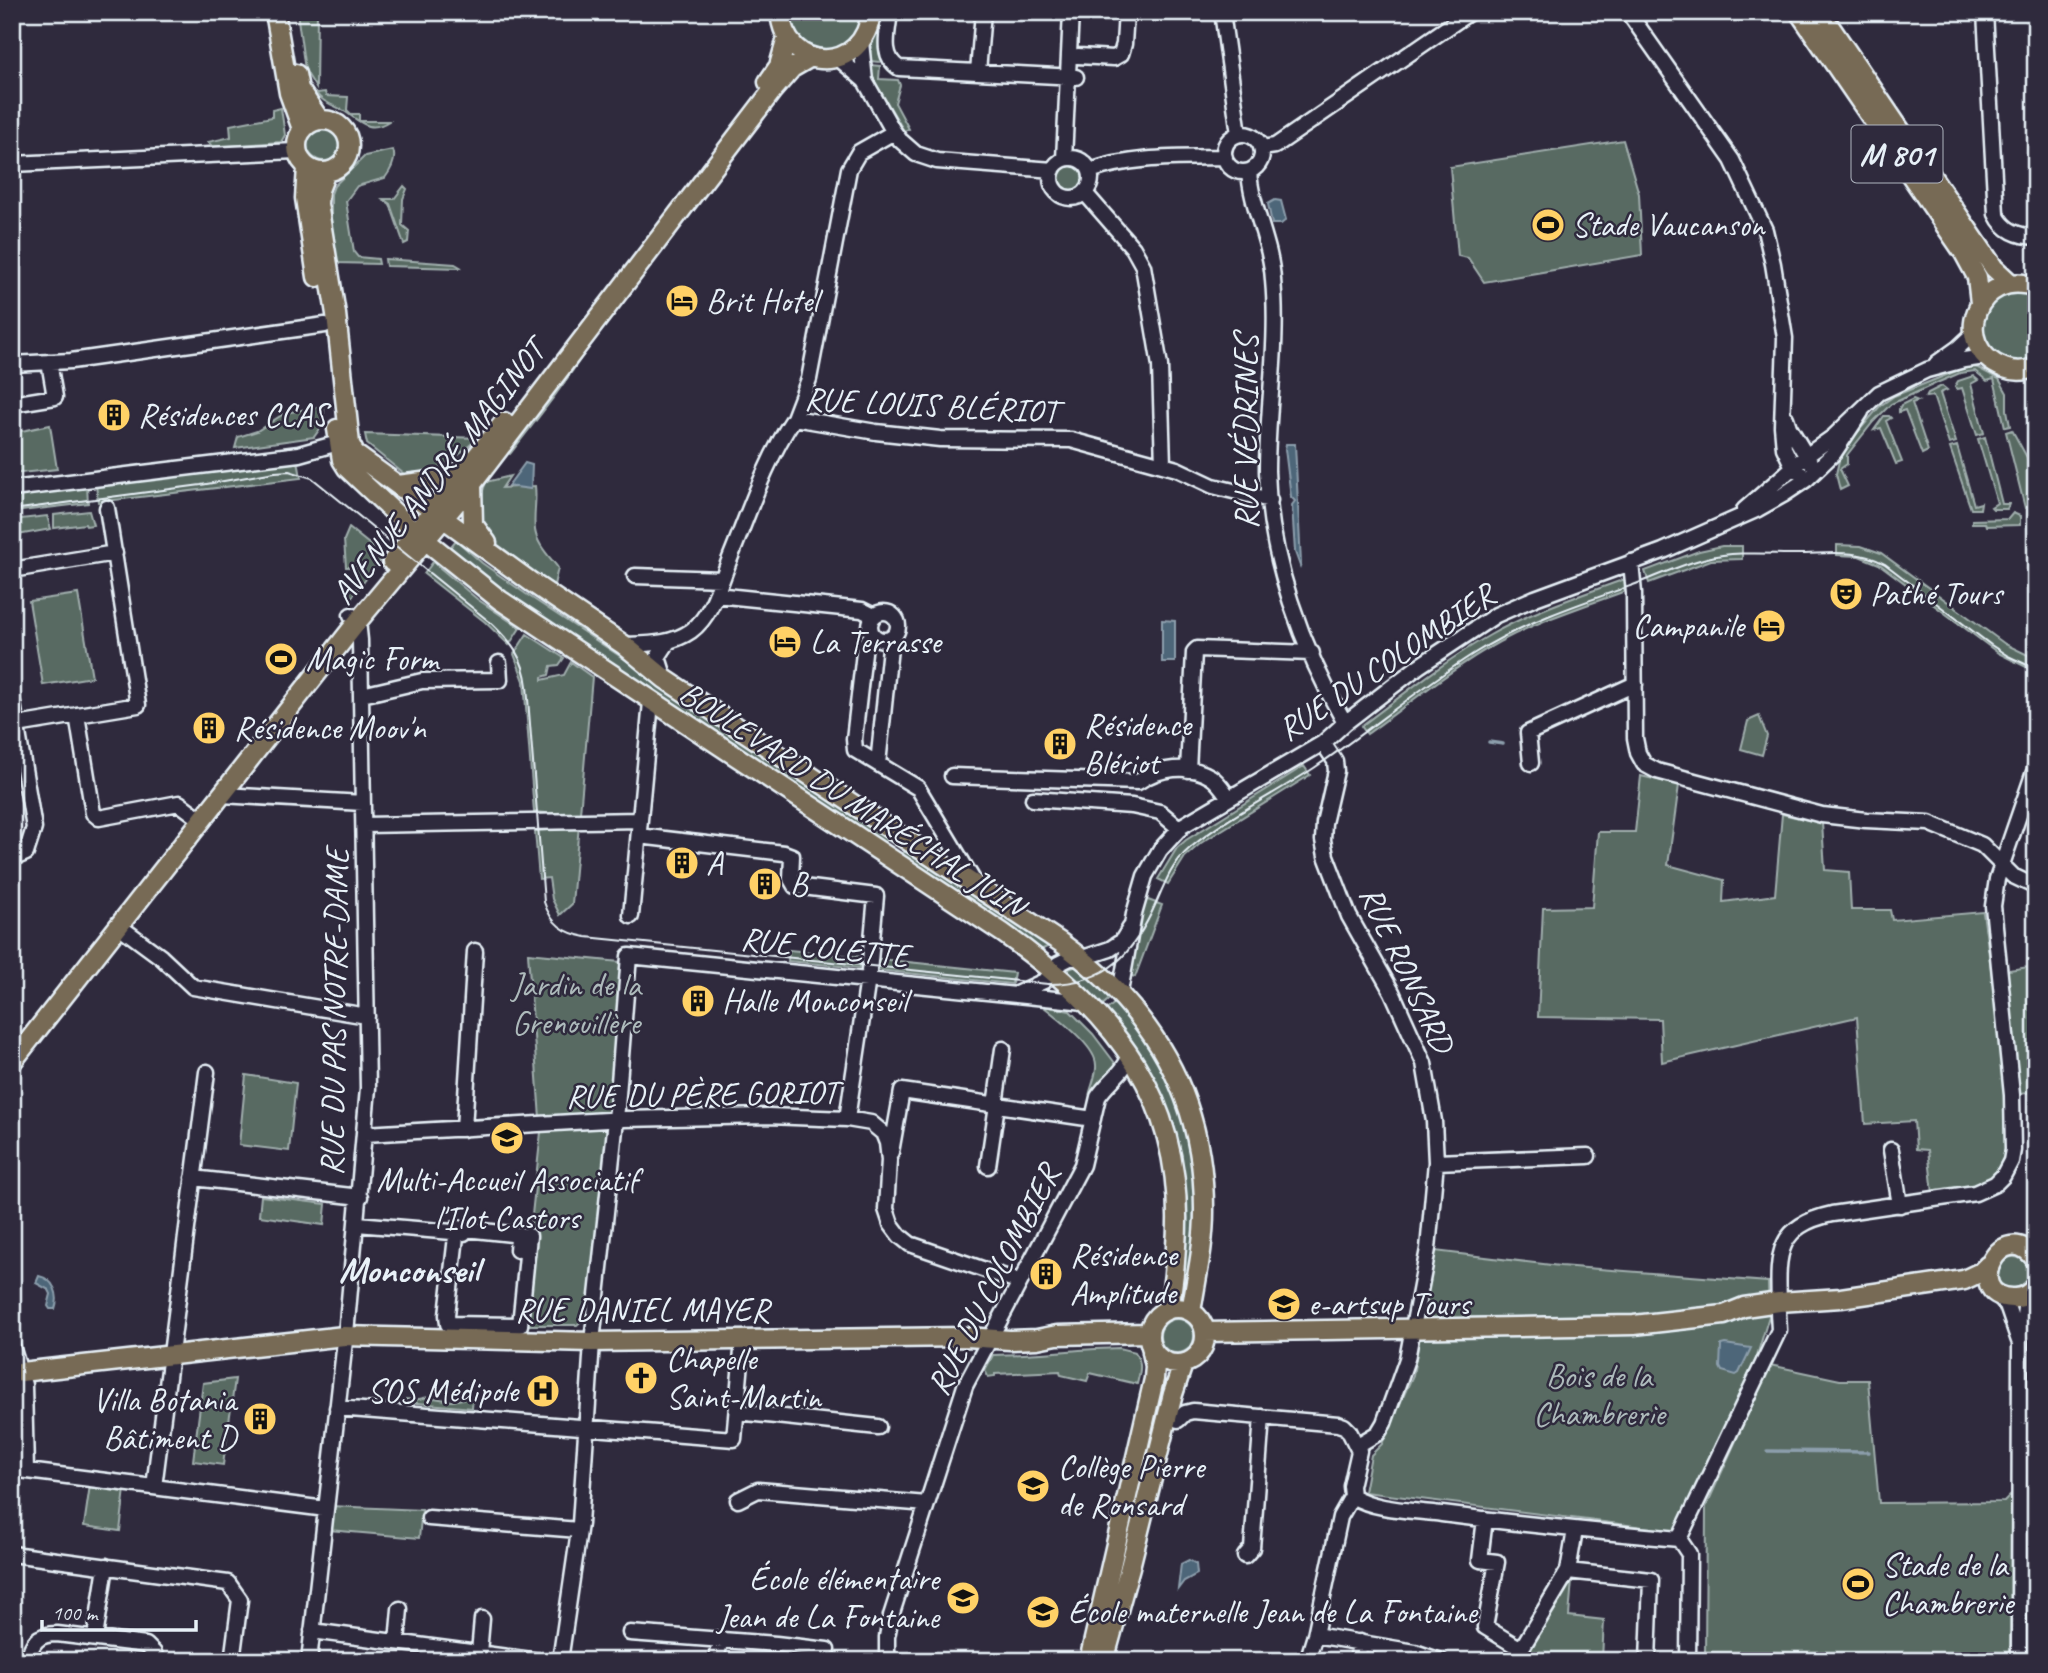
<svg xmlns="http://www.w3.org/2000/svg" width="2048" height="1673" font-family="Caveat,sans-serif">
<rect width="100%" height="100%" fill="#2f2a3d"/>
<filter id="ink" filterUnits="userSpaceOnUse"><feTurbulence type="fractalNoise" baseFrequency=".0143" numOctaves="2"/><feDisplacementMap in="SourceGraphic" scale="14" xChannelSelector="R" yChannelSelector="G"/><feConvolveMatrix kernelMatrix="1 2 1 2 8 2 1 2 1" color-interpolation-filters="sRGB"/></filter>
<g filter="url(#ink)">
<!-- green -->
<path fill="#586a62" stroke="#a0aead" stroke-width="2" d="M297 12H317L316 88 305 70Z
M789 12H861C865 61 787 66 789 12Z
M878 12H885L882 59 879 62 870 61C868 44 878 29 878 12Z
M870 65 880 66 879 79 898 80 900 85 895 103 909 129 904 131 875 82Z
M325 92 326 96 348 97 347 110 351 114H359V121H389C369 134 360 121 344 111 334 105 323 103 316 93Z
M281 108 285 135 281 142 213 147 208 142 231 137 230 125 272 117V110Z
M307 144a17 17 0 1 1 34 0a17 17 0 1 1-34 0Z
M1623 140 1639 194 1642 255 1484 282 1468 258 1458 256 1450 167Z
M393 150C397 160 391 170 385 178L357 186 346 201 354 252 358 257 378 259 379 264 337 263 331 221V194L334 186 365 156Z
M1057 179a14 14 0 1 1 28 0a14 14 0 1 1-28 0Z
M404 186 407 189 403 199 402 225 409 231 408 242 404 244 390 204 383 199H394Z
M385 259 455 264 462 268 386 266Z
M2019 291 2036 296V357C1987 380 1960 313 2002 294 2007 292 2014 292 2019 291Z
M593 339C569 379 539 417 510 454L505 451Z
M1969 366 1978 368 1999 379 2007 393V410L2010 426 2005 427 1994 379 1987 381 1975 371 1960 373 1939 382 1891 404 1873 422 1847 455V464L1840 469 1848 486 1840 490 1836 474 1841 452 1880 406 1894 396Z
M1973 376 1978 380 1971 384 1984 433 1977 435 1962 388 1956 389 1955 386 1958 381Z
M1942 386 1947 390 1940 393 1956 442 1949 444 1933 396 1926 397 1928 393Z
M1913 399 1918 401 1912 403 1928 451 1922 454 1905 410 1899 412V409L1901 405Z
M324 406V423L314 437 235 448 238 437 257 431 285 413Z
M1884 416H1889L1891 418 1886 421 1902 462 1896 464 1881 428 1874 430Z
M50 425 57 469 12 474V433Z
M2012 430 2029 461 2035 500 2031 505 2025 508 2006 432Z
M365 434 478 438C458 455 434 482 404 474L367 444Z
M1985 437 2002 504H2009L2007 509H1993L1991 507 1997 503 1978 439Z
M1957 446 1974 505 1981 503 1980 509H1971L1950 448Z
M298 460 301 478 98 502 96 485Z
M510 476 502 488 535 486C537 501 533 516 535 530 537 545 550 557 558 568L554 585C513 557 462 541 486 482Z
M87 486 88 503 12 512V495Z
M89 511 93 525 86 526 85 524 54 528V515Z
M2013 513 2020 516V525L1986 526 1985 523H1972V520L2008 519Z
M47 516 51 529 12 536V520Z
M349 528 384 556 352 597 349 595V589L357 587 355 567H346L344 540Z
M456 540 482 563 526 594 890 835 882 847 549 625 447 551Z
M1837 545 1861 546 1881 553 2005 644 2036 659V672L1998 653 1879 564 1859 556 1837 555Z
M1722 546H1742V559L1711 560 1649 583 1645 571 1699 551Z
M433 562 477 599 520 628 509 645 485 622 424 574Z
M1625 579 1628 590C1585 606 1540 620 1499 642 1452 668 1410 703 1367 734L1361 726C1403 695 1444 661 1490 635 1532 611 1579 596 1625 579Z
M78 594 92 677 43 685 29 601Z
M527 634 564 658 559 665 551 666 549 675 542 677V680L564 675 571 662 592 677 572 904 560 915 552 899 549 878 539 879 535 831 546 830 545 813 534 812 524 681 514 654Z
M1759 716 1767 736 1762 755 1741 749 1748 721Z
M1304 766 1310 775 1201 843 1185 857 1168 884 1158 879 1177 848 1186 840Z
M1641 776 1679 785 1668 865 1724 880 1723 902 1775 895 1782 814 1822 823 1825 870 1849 872 1851 910H1890L1892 920 1983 912C1988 953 2021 1149 1999 1174 1984 1191 1954 1190 1933 1193L1928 1150 1916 1149 1914 1121 1865 1124 1857 1017 1662 1062 1660 1019 1538 1017 1543 908 1592 907 1598 832H1635Z
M908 847 1054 944 1036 952 899 859Z
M1148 900 1162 905 1135 977 1126 974 1143 901Z
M789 950 861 957 860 968 788 961Z
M528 953 620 962V967H624L612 1111 589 1314 577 1325H520L541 1132Z
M878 959H879L1014 973 1012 984 878 970Z
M1079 965 1114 995 1099 1008 1064 971Z
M2036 966V1091L2016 1095 2002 971Z
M1118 1000C1173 1055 1198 1142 1198 1219 1198 1240 1192 1262 1189 1283L1179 1281 1181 1169 1103 1013Z
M1043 1006 1070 1011 1093 1034 1118 1067 1090 1092C1092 1084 1097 1073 1096 1065 1096 1046 1057 1018 1043 1006Z
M246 1075 296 1083 289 1151 239 1145Z
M261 1196 326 1204 324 1225 259 1216Z
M1435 1251 1560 1266 1768 1282 1769 1316 1756 1359 1675 1531 1364 1492 1371 1455 1382 1444 1413 1375Z
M1996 1274a17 17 0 1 1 34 0a17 17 0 1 1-34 0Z
M1160 1336a17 17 0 1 1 34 0a17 17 0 1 1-34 0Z
M1119 1348 1135 1352C1143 1363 1140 1372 1137 1384L1090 1373 1087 1381 1061 1375 1060 1371 995 1374V1376L988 1377 985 1370 993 1355C1035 1355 1077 1349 1119 1348Z
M1770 1365 1840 1380H1868L1879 1503 2004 1502 2011 1495 2010 1661H1705L1706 1507Z
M235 1379 223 1465 193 1461 203 1383Z
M428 1397 452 1401 473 1397 472 1408 406 1402V1399L415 1400Z
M1152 1418 1160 1420 1101 1661 1115 1582Z
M90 1485 125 1489 120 1531 84 1526Z
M330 1506 422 1510 419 1538 329 1530Z
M1572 1580 1569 1616 1604 1620 1602 1660 1605 1661H1522Z"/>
<!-- water -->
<path fill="#4e6679" stroke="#8c9eac" stroke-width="2" d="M1275 200 1281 201 1286 220 1281 224H1272L1268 204Z
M1295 444 1301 563 1300 566 1295 552 1292 505 1295 501 1291 497 1285 449 1286 444Z
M525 463 532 465 531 489 508 486Z
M1162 620 1175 621V662H1162Z
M39 1276C54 1279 60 1295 55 1309H50L48 1306 51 1294 49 1290 36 1283Z
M1725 1344 1751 1348 1739 1373 1736 1375 1722 1371 1720 1367 1721 1345Z
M1189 1560 1196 1564 1197 1574 1184 1581 1178 1589 1181 1564Z"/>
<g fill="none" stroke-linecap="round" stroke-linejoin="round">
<!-- stream -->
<path stroke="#8c9eac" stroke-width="3.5" d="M1489 742 1503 744
M1767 1451 1869 1452"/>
<defs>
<path id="minor" d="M890 12C888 32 880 56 899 68L1076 77
M1222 12 1239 134
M1628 12 1732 160 1765 230 1773 264 1785 338 1782 426 1784 448 1793 467 1807 479
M1985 12 1996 214C2004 231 2018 236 2036 237
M861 42 865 81
M1078 56 1114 58 1121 54 1124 44 1126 12
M838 58 865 81 892 129 900 140 916 154 937 161 1053 170
M978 72 983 12
M1224 153a19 19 0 1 1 38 0a19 19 0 1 1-38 0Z
M1262 148 1275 146 1470 12
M1051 178a20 20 0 1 1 40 0a20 20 0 1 1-40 0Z
M1064 159 1071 12
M12 164 296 151
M1090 171C1133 156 1180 158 1225 157
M1249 171C1251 208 1271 242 1273 280 1279 343 1267 408 1267 471 1269 558 1302 648 1345 723
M1085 193 1133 248 1143 266 1160 366 1163 465
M1937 363 1958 348 1974 333
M12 364 71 361 325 325
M12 404 55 397 49 362
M794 418 809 379 849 169 859 152 894 132
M1786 418 1789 427 1810 462
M12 489 299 454 338 443 349 444
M1744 510 1806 456 1833 437 1879 393 1927 370 1964 360 1985 357
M1631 562 1634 593 1635 738 1638 753 1644 764 1657 771 1822 815 1866 820 1929 823 1982 845 2013 876 2036 887
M12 570 115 553
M635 576 722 579
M716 595 862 610 874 616
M870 626a14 14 0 1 1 28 0a14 14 0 1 1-28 0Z
M873 635 865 644 854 739 855 750 918 788 976 885
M624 645C647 644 671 645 691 631 713 615 721 580 731 556 750 509 766 460 794 418L876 432 940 439 1071 440 1177 469 1213 486 1270 500
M665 679 658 657 668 642
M362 695 422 681 500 680 499 663
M12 697 34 828 26 853 12 859
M77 715 93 813 99 818 179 803 202 820
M17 725 138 705 107 508
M1323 743 1335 761 1336 771 1324 823 1323 840 1326 856 1349 916 1392 992 1424 1063 1434 1121 1436 1162 1428 1249 1407 1359 1384 1423 1378 1433 1358 1445
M1531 763 1528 733 1635 684
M878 764 891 638
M1188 770 1194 652 1197 649 1312 653
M952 776 1138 782C1158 768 1189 763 1211 777 1219 782 1224 791 1229 798
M222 795 363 803
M1033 799 1132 806 1160 812 1180 829
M364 825 640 820
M639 836 784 853 792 856 791 879 795 886 876 896 869 972 847 1119
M631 916 651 702
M119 926 161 957 193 987 367 1016
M1120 992 1134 914 1145 876 1160 850 1182 826 1323 743 1345 723 1419 666 1496 615 1535 598 1663 551 1758 509 1783 495 1807 479 1834 453 1861 412
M1016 994 1044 981 1058 964 1070 958H1083L1110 949 1122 941 1130 928
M995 1105 1003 1049
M464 1129 475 951
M365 1134 624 1119 768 1116 847 1119 871 1123 883 1133 887 1143 889 1160 886 1209 891 1224 900 1236 910 1244 1020 1282
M1891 1150 1900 1205
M891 1152 902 1091 1093 1119
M1436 1162 1588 1156
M988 1166 997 1105
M193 1178 360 1197
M357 1224 464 1233
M457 1228 529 1236 520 1325 448 1324 447 1315Z
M517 1250 518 1239
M1998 1294 2007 1306 2019 1341
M1779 1302C1777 1252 1778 1226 1832 1214L1975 1193 1995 1184 2003 1176 2011 1161 2013 1150 2012 1095 1993 906 1997 879 2036 766
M12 1346 24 1385 26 1471
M337 1408 734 1439 743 1340
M737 1412 878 1427
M2020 1417 2036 1416
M1178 1420 1185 1413 1193 1411 1338 1424 1344 1426 1349 1431 1359 1451 1351 1486 1352 1496 1340 1517 1315 1635 1307 1661
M12 1469 326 1509
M154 1487 207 1072
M1352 1496C1377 1511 1413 1510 1442 1514 1520 1524 1599 1532 1679 1539L1779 1330 1778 1312
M738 1500 758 1490 927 1504
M429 1518 579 1530
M1485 1519 1480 1560 1497 1562 1485 1627 1521 1649
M1679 1539 1689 1554 1688 1661
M12 1554 228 1583 240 1600 232 1661
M1245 1556 1252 1548 1262 1417
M1568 1571 1651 1580 1648 1661
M312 1631 539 1661
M630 1633 776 1644 827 1650
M1315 1635 1415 1652 1441 1661
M95 1638 106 1566
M397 1642 400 1609
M479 1653 482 1619
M28 1661C31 1642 38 1634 57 1634L146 1645 154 1653 157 1661
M309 1661 347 1323 368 1088 360 640 358 621 351 615
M560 1661 580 1524 592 1342 616 1120 629 956 1085 1002
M715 1661 721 1640
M887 1661V1637L891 1616 965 1386 1082 1165 1098 1097C1108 1081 1124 1073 1130 1055
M1357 1661 1360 1642
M1514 1661 1568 1571 1575 1530
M2019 1661 2020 1346 2025 1308 2031 1292"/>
<path id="major" d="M275 12 289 93 302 129
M780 12C785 75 865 75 871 12
M1799 12 1964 253 1977 277 1980 303
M1820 12 1994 268 2010 283
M296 74 299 89 319 119
M768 82 779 66 787 38
M297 146a26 26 0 1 1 52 0a26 26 0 1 1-52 0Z
M307 167 305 198 317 277
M326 172 319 190 318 204 336 314 350 444 355 454 531 582 624 645 665 679 1060 942C1151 1008 1205 1096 1204 1212 1204 1246 1196 1279 1191 1312
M2036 287C1978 266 1947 346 2004 368 2015 372 2025 372 2036 367
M337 429 342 460 347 468 415 532 500 600 1003 933C1116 1014 1187 1101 1176 1246 1175 1267 1173 1289 1168 1309
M472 484 473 524 487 543
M398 485 438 480 465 470
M392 562 504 422
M12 1062 358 621 472 484 772 91 792 68 811 57
M2036 1260C2003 1213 1960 1296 2012 1298 2022 1299 2030 1294 2036 1286
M1149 1336a28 28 0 1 1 56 0a28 28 0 1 1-56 0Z
M1205 1332 1634 1325 1724 1315 1744 1307 1779 1302 1841 1298 1964 1280 1981 1272 1988 1265
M12 1373 344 1336 592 1342 967 1337 1010 1340 1037 1339 1057 1335 1148 1333
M1089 1661 1154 1379 1155 1366 1152 1352
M1104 1661 1130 1567 1173 1394 1183 1364"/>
</defs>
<!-- minor casing -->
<use href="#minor" stroke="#e8f1f8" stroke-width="19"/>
<!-- major casing -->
<use href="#major" stroke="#e8f1f8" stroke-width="23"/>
<!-- minor -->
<use href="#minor" stroke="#2f2a3d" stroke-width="14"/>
<!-- major -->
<use href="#major" stroke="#776a54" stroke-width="18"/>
<!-- tram -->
<path stroke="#e8f1f8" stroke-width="2" d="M12 510 201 485 275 472 289 471 312 478 491 623C511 642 524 658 527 686L544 902C551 924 564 933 586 937L1048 984C1109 984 1134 953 1157 901 1165 882 1173 862 1190 848 1227 817 1273 795 1314 768 1368 731 1418 689 1473 654 1522 623 1578 604 1633 585 1657 576 1682 564 1707 558 1735 551 1768 554 1797 554 1827 554 1858 548 1885 564L1991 645 2008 656 2036 669"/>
</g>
</g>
<!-- icons -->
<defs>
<symbol id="stadium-disc" viewBox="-11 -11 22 22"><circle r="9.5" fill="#ffd166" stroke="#2f2a3d"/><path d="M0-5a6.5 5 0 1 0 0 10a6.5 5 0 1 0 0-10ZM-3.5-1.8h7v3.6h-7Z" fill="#111"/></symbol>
<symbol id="hotel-disc" viewBox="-11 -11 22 22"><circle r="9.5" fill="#ffd166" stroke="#2f2a3d"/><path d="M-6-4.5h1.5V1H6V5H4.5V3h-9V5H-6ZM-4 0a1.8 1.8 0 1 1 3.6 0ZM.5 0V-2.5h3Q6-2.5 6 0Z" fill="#111"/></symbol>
<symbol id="building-disc" viewBox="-11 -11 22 22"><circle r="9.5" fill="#ffd166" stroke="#2f2a3d"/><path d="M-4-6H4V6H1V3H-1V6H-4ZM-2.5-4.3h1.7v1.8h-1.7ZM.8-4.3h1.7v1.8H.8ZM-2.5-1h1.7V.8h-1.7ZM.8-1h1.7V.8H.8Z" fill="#111"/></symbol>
<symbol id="theatre-disc" viewBox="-11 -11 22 22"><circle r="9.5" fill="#ffd166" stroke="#2f2a3d"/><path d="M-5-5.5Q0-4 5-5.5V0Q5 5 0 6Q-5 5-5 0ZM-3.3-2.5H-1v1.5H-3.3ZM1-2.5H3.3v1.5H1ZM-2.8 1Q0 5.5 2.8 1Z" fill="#111"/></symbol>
<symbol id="school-disc" viewBox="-11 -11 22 22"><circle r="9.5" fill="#ffd166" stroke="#2f2a3d"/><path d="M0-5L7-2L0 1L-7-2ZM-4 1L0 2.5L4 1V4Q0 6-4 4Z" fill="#111"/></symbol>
<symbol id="university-disc" viewBox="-11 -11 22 22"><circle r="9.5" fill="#ffd166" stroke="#2f2a3d"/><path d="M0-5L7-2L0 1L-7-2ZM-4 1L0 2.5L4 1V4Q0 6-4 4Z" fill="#111"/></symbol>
<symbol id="church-disc" viewBox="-11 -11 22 22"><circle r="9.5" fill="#ffd166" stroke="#2f2a3d"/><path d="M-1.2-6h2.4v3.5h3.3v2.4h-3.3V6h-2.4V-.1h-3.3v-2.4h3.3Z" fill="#111"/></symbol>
<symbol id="hospital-disc" viewBox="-11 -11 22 22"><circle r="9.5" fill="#ffd166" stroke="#2f2a3d"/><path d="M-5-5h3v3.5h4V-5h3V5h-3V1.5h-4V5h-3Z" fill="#111"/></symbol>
</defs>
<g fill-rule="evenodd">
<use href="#stadium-disc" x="1529" y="206" width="38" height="38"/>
<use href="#hotel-disc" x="663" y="282" width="38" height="38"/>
<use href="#building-disc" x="95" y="396" width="38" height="38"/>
<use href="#theatre-disc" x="1827" y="575" width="38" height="38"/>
<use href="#hotel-disc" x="1750" y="607" width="38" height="38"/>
<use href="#hotel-disc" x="766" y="623" width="38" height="38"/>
<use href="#stadium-disc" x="262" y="640" width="38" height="38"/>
<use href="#building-disc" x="190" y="709" width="38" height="38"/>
<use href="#building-disc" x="1041" y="725" width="38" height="38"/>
<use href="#building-disc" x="663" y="844" width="38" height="38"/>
<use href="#building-disc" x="746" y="865" width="38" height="38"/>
<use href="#building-disc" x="679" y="982" width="38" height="38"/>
<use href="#school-disc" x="488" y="1119" width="38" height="38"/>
<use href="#building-disc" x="1027" y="1255" width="38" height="38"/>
<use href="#university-disc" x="1265" y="1285" width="38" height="38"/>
<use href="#church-disc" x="622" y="1359" width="38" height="38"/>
<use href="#hospital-disc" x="524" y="1372" width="38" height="38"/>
<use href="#building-disc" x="241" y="1400" width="38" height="38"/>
<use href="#school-disc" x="1014" y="1467" width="38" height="38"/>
<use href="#stadium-disc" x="1839" y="1565" width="38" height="38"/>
<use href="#school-disc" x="944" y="1579" width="38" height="38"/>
<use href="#school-disc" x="1024" y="1593" width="38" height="38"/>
</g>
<g text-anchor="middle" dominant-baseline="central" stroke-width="5" stroke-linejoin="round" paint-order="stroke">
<!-- shield labels -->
<rect fill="#2f2a3d" stroke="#b0b5c0" stroke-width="2" x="1851.5" y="125.5" width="91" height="57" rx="5"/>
<g font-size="32" font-weight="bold" fill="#e8f1f8">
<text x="1897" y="154">M 801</text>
</g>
<!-- poi labels -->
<g font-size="33" fill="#e8f1f8" stroke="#2f2a3d" text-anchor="start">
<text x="1572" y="225">Stade Vaucanson</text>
<text x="706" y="301">Brit Hotel</text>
<text x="138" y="415">Résidences CCAS</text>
<text x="1870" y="594">Pathé Tours</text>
<text x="1744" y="626" text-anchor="end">Campanile</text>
<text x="810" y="642">La Terrasse</text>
<text x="306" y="659">Magic Form</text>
<text x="1084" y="725">Résidence<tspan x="1084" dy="38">Blériot</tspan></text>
<text x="234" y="728">Résidence Moov'n</text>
<text x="706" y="863">A</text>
<text x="790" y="884">B</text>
<text x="722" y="1001">Halle Monconseil</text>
<text x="507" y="1180" text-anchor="middle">Multi-Accueil Associatif<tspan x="507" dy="38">l'Ilot Castors</tspan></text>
<text x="1070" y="1255">Résidence<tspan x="1070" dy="38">Amplitude</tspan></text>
<text x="1308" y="1304">e-artsup Tours</text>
<text x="666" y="1359">Chapelle<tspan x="666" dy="38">Saint-Martin</tspan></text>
<text x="518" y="1391" text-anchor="end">SOS Médipole</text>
<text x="236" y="1400" text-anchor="end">Villa Botania<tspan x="236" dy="38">Bâtiment D</tspan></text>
<text x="1058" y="1467">Collège Pierre<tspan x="1058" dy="38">de Ronsard</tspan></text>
<text x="1882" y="1565">Stade de la<tspan x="1882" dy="38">Chambrerie</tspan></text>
<text x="939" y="1579" text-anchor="end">École élémentaire<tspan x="939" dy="38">Jean de La Fontaine</tspan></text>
<text x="1068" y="1612">École maternelle Jean de La Fontaine</text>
</g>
<!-- street labels -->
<g font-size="33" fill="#e8f1f8" stroke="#2f2a3d">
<text transform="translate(931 405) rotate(3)">RUE LOUIS BLÉRIOT</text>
<text transform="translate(1246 432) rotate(-90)">RUE VÉDRINES</text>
<text transform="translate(438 472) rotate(-52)">AVENUE ANDRÉ MAGINOT</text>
<text transform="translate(1386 662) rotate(-34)">RUE DU COLOMBIER</text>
<text transform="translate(852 799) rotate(33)">BOULEVARD DU MARÉCHAL JUIN</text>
<text transform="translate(825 947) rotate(6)">RUE COLETTE</text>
<text transform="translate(1407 969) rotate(65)">RUE RONSARD</text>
<text transform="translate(334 1012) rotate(-89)">RUE DU PAS NOTRE-DAME</text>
<text transform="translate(702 1094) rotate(-1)">RUE DU PÈRE GORIOT</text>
<text transform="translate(993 1280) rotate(-63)">RUE DU COLOMBIER</text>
<text x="642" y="1310">RUE DANIEL MAYER</text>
</g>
<!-- park labels -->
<g font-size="33" fill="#aebbbc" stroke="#2f2a3d">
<text x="576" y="985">Jardin de la<tspan x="576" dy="38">Grenouillère</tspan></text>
<text x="1599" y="1376">Bois de la<tspan x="1599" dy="38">Chambrerie</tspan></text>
</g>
<!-- quarter labels -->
<g font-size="37" font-weight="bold" fill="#e8f1f8" stroke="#2f2a3d">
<text x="409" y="1269">Monconseil</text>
</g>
</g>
<!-- margin -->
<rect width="2048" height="1673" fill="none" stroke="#2f2a3d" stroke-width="42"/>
<rect x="21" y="21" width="2006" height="1631" fill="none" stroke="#e8f1f8" stroke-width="2.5" filter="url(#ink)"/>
<!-- scale -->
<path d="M42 1620v10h154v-10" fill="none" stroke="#e8f1f8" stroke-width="3.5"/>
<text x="52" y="1620" font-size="21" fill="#e8f1f8" stroke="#2f2a3d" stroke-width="5" paint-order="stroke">100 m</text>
</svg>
